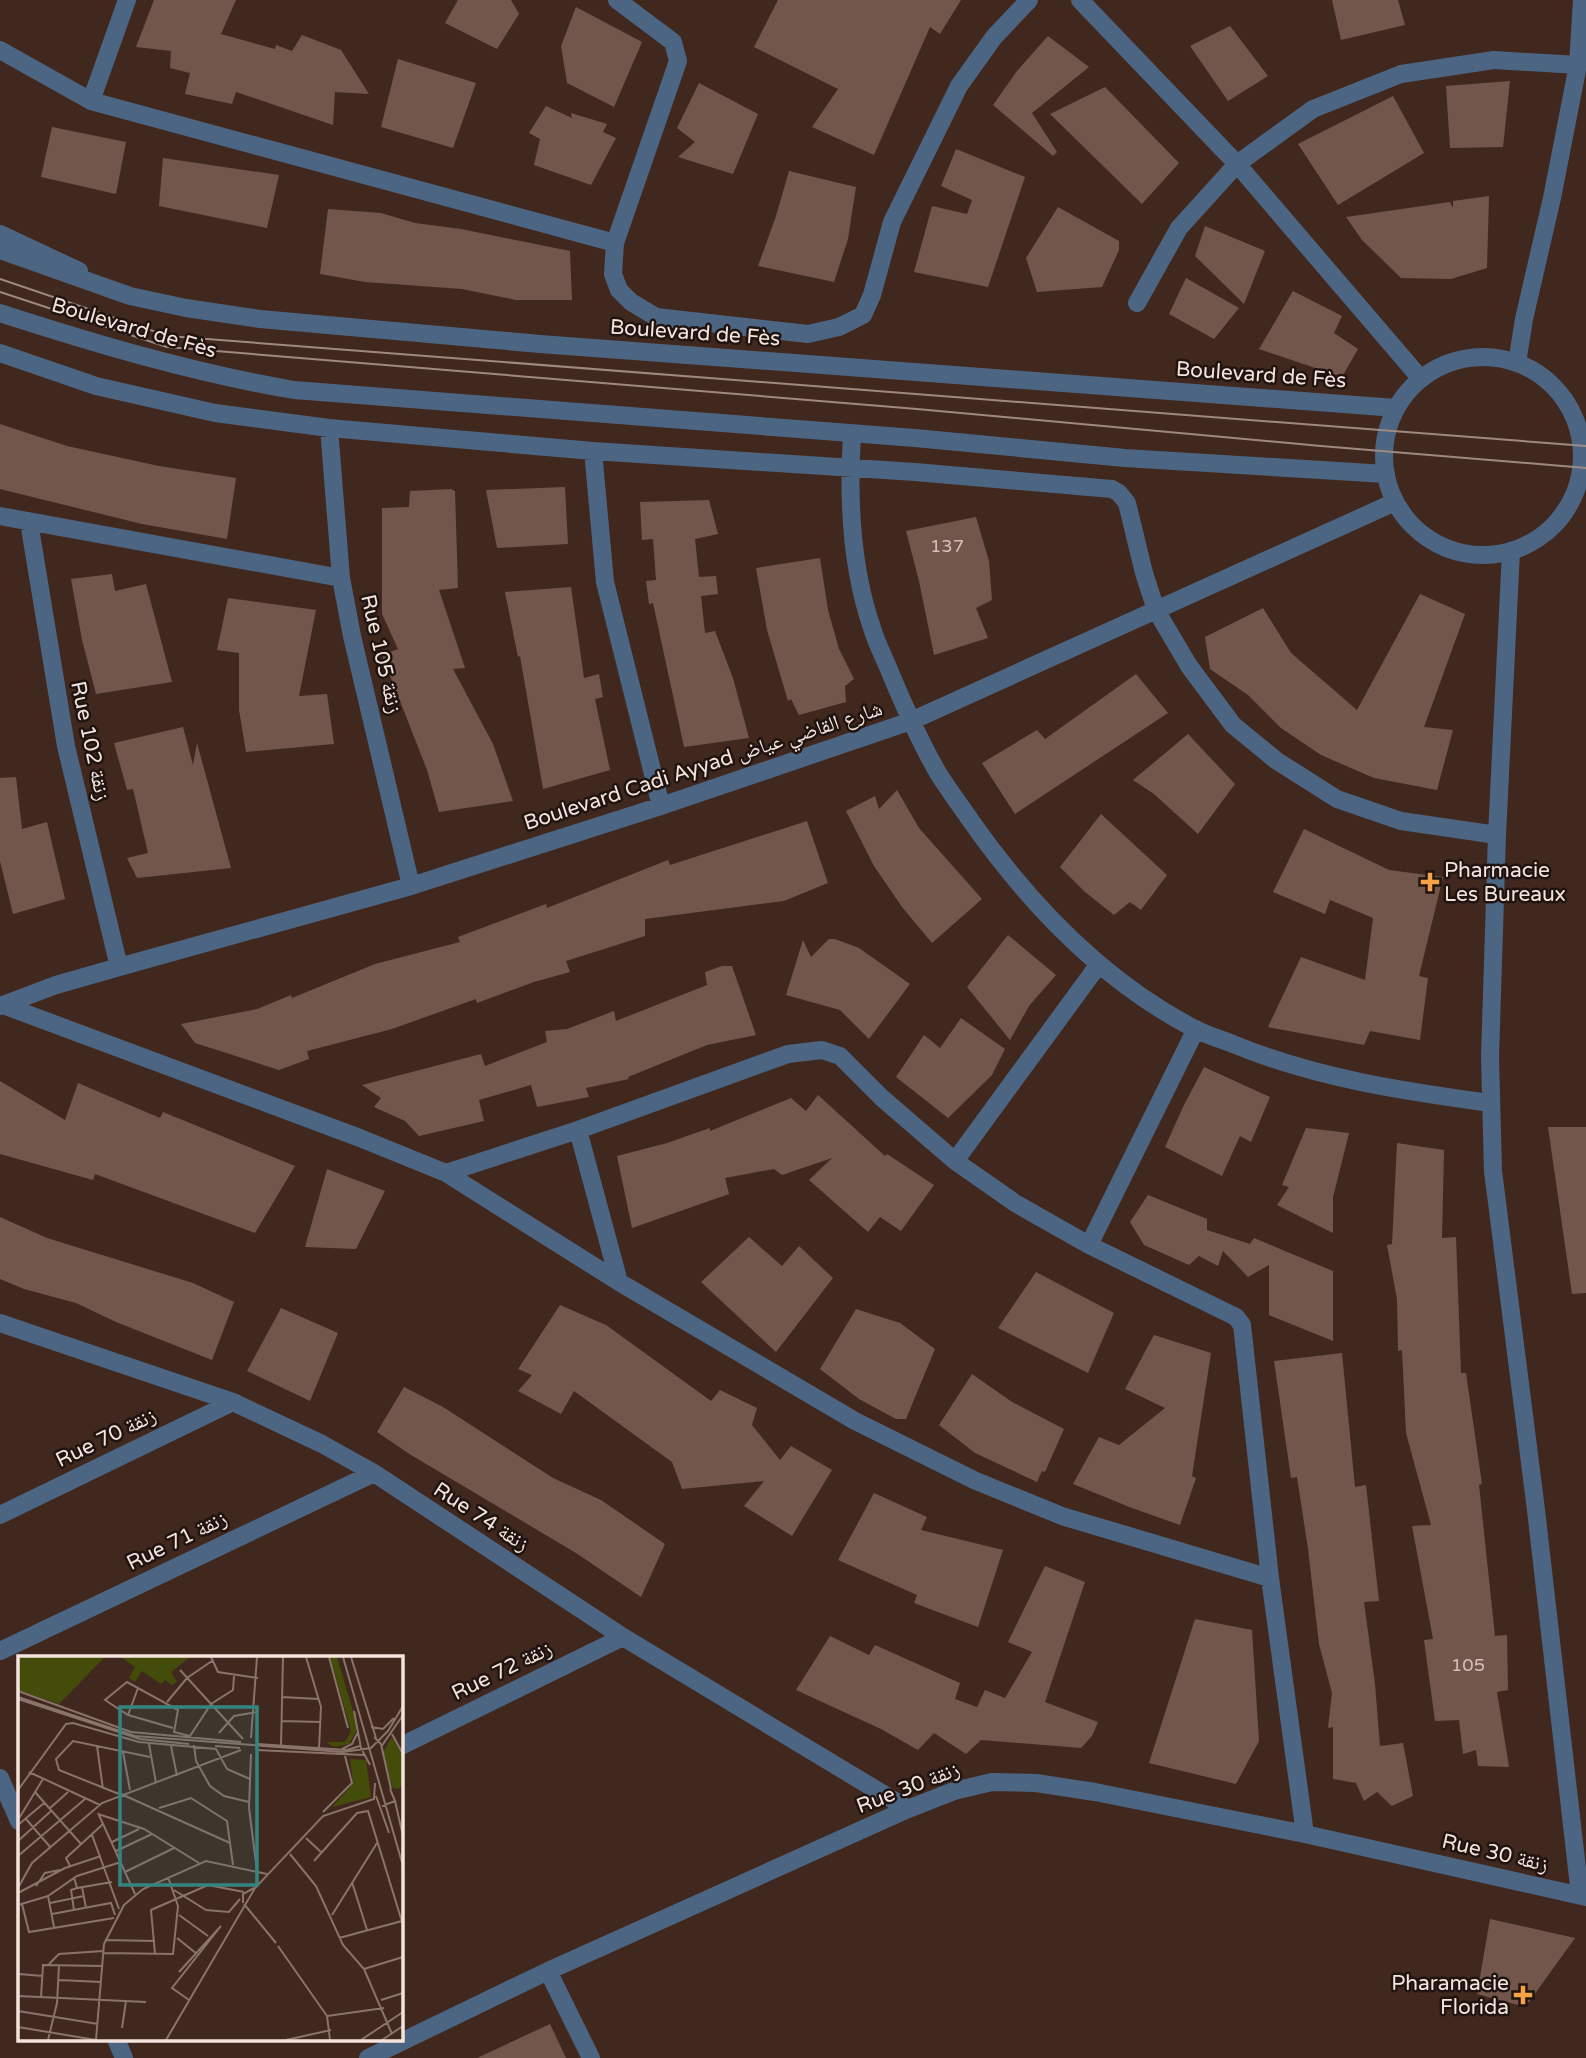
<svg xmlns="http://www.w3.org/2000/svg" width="1586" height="2058" font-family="'Varela Round','Noto Naskh Arabic',sans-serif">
<rect width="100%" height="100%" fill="#41281e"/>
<!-- building -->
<path fill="#72564b" d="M154 0H236L221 34 275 49 276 45 292 51 302 35 341 50 369 94 335 92 333 125 236 92 232 104 185 94 190 73 170 68 171 51 136 47Z
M458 0H511L519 14 497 49 445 23Z
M778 0H961L940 34 930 27 874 155 812 127 838 89 754 47Z
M1332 0H1398L1405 25 1341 40Z
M576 7 642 42 614 107 567 83 561 46Z
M1230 26 1268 76 1228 101 1190 46Z
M1048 36 1089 67 1032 113 1057 152 1053 156 993 105 1017 71Z
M398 59 476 83 453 148 381 127Z
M1510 81 1503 147 1450 148 1446 86Z
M699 83 758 114 733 174 678 157 695 142 677 128Z
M1105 87 1179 163 1142 204 1050 114Z
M1393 96 1424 153 1338 205 1298 144Z
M546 106 572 118 571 113 607 124 603 132 616 138 591 185 534 165 540 139 529 133Z
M52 127 126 142 116 194 41 177Z
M956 149 1025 177 988 287 914 272 932 206 967 214 972 200 941 186Z
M163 158 279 175 267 228 159 206Z
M789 171 856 187 848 239 834 282 758 266 776 216Z
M1489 196 1487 268 1451 279 1401 278 1362 240 1346 217 1450 202 1453 208V201Z
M1058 207 1119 241V250L1102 287 1037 292 1026 258Z
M328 209 381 213 415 223 461 229 570 251 572 300H516L462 289 365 282 320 274Z
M1205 226 1265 251 1244 304 1195 256Z
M1186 278 1239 308 1214 339 1169 314Z
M1293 291 1342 316 1334 333 1358 349 1342 377 1259 349Z
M0 424 67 446 159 466 236 478 227 539 142 524 0 489Z
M565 487 568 544 497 548 486 490Z
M451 489 455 491 458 588 439 590 465 668 453 669 493 744 513 801 439 812 427 770 382 655 398 649 382 614V508L409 507 410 491Z
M709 500 718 534 695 539 699 577 716 576 718 594 701 596 705 633 715 631 733 678 749 738 684 747 653 603 649 604 646 581 656 580 653 539 642 540 640 502Z
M976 517 989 561 992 600 976 608 988 638 934 655 919 581 906 531Z
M820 558 828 610 839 649 854 679 845 686 846 702 799 715 791 699 788 701 767 630 756 568Z
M112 574 115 591 146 584 172 682 96 694 82 640 71 579Z
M571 587 584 678 599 674 603 697 595 699 610 770 543 789 520 656 518 657 505 592Z
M1420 594 1465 614 1424 727 1453 730 1437 790 1374 778 1321 755 1281 728 1248 695 1210 669 1205 637 1263 608 1291 653 1357 710Z
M228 598 316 610 299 696 327 694 334 744 246 752 239 710V653L217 650Z
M1136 674 1168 713 1015 814 982 763 1037 730 1045 739Z
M183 727 193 765 197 743 231 868 137 878 127 858 148 853 133 789 127 790 114 743Z
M1188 734 1235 784 1198 834 1154 794 1133 780Z
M16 777 22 829 47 822 65 899 13 914 0 861V778Z
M897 790 919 828 982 899 932 943 902 907 874 866 846 811 875 796 879 809Z
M1101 814 1167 875 1141 910 1130 902 1114 915 1085 892 1060 867Z
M807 821 828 883 784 901 645 919V936L566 961 570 972 534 982 477 1003 476 999 392 1029 307 1051 309 1059 279 1070 195 1043 181 1024 257 1009 291 995 292 998 375 964 460 942 458 937 546 904 547 908 668 860 670 865Z
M1304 829 1389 870 1443 877 1419 976 1428 978 1420 1040 1370 1031 1364 1045 1268 1027 1301 957 1365 980 1373 918 1330 900 1325 914 1273 892Z
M1008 935 1056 975 1029 1006 1010 1040 967 987Z
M829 939H835L859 948 910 984 869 1039 840 1010 786 995 803 940 811 957Z
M722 966H732L756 1035 707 1045 628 1077 629 1079 586 1088 589 1097 537 1107 531 1085 479 1100 484 1121 419 1136 405 1121 374 1107 381 1098 362 1085 481 1054 485 1066 547 1042 545 1031 567 1029 614 1011 616 1021 707 985 705 972Z
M961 1018 1005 1049 992 1075 948 1118 896 1077 924 1035 940 1048Z
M1204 1067 1270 1097 1251 1142 1240 1136 1222 1176 1165 1147 1183 1107Z
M0 1081 65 1120 78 1083 160 1118 163 1112 295 1166 255 1233 95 1174 93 1180 0 1154Z
M818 1095 885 1156 887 1154 934 1185 901 1231 880 1217 868 1232 809 1180 832 1158 782 1175 774 1169 725 1178 729 1194 632 1228 617 1156 667 1143 710 1128V1131L791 1098 806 1111Z
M1548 1127H1586V1293L1572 1294Z
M1306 1128 1349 1133 1333 1197V1233L1277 1205 1289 1187 1282 1185Z
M1397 1143 1444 1150 1442 1238 1456 1237 1461 1373H1466L1482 1484 1479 1485 1495 1636 1507 1635 1508 1690 1497 1692 1509 1767 1478 1766 1476 1750 1463 1754 1459 1720 1435 1721 1424 1640 1433 1639 1412 1526 1431 1525 1406 1433 1402 1350 1398 1351 1397 1299 1387 1245 1392 1244Z
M327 1169 385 1191 356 1249 305 1247Z
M1148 1195 1207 1219V1230L1250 1244 1254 1238 1333 1271V1341L1269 1315V1265L1248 1277 1223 1251 1218 1266 1199 1256 1189 1265 1144 1245 1130 1222Z
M0 1217 47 1238 193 1283 234 1302 212 1360 116 1322 76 1303 24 1289 0 1279Z
M749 1237 782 1266 799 1246 833 1278 776 1352 701 1282Z
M1036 1272 1114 1313 1088 1373 998 1328Z
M560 1305 606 1325 711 1401 720 1390 757 1408 752 1425 780 1460 791 1446 832 1470 792 1536 744 1506 764 1481 682 1489 672 1462 574 1391 561 1414 518 1391 532 1375 518 1369Z
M281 1308 338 1333 310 1401 247 1371Z
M856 1309 900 1323 935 1349 906 1419H896L859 1399 820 1369Z
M1154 1335 1211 1353 1192 1476 1196 1478 1180 1525 1132 1508 1073 1484 1099 1437 1119 1445 1165 1408 1125 1389Z
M1342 1353 1355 1487 1366 1485 1379 1601 1364 1602 1375 1684 1380 1746 1403 1743 1413 1796 1392 1806 1377 1792 1364 1801 1356 1783 1333 1779V1727L1328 1728 1332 1693 1319 1644 1308 1549 1297 1477 1291 1478 1274 1361Z
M972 1374 1012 1402 1064 1429 1045 1472 1042 1471 1037 1482 975 1453 939 1425Z
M404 1387 443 1407 553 1478 601 1500 665 1544 641 1597 576 1553 411 1455 377 1432Z
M874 1493 927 1517 921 1530 1003 1550 978 1627 914 1603 917 1595 838 1560Z
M1045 1566 1085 1582 1045 1702 1098 1722 1092 1736 1081 1748 981 1740 966 1754 934 1733 918 1750 881 1729 796 1690 830 1636 869 1655 875 1645 960 1683 955 1699 977 1707 985 1690 1005 1698 1032 1652 1008 1642Z
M1195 1619 1252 1630 1259 1741 1236 1784 1149 1763Z
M1490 1919 1575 1938 1529 2002 1518 2005 1477 1994Z
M550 2024 566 2058H477Z"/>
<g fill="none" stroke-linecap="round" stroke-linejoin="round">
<!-- minor -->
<path stroke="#4c6582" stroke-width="18" d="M617 0 673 42 678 61 615 243 613 274 619 290 631 302 656 317 808 334 839 327 863 315 872 295 892 222 959 86 994 37 1029 0
M1080 0 1237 164 1421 379
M0 50 91 101 615 243
M91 101 127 0
M0 234 79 271
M1137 303 1179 228 1237 164 1313 109 1401 74 1494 60 1578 65
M0 353 96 386 215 413 329 428 593 451 915 472 1112 489 1119 493 1127 503 1144 573 1156 610 1189 666 1233 725 1277 761 1337 799 1401 821 1497 835
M1517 363 1524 319 1552 198 1578 65 1582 0
M329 428 341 578 352 636 411 886
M852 435C848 498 851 567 872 628 877 645 886 661 892 677 906 710 920 742 938 773 948 789 960 805 971 821 1030 905 1102 980 1193 1028 1206 1035 1220 1039 1233 1044 1315 1078 1402 1091 1490 1103
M593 451 605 582 661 806
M0 516 341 578
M29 522 66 746 119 967
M1511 551 1497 835 1490 1057 1493 1171 1536 1510 1580 1895
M3 1005 360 1138 446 1173 619 1282 855 1421 976 1481 1062 1516 1270 1578
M0 1006 56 985 119 967 411 886 661 806 911 721 1395 502
M578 1130 619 1282
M955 1161 1099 964
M446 1173 578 1130 788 1054 822 1050 840 1056 882 1098 955 1161 1015 1203 1089 1245 1236 1317 1242 1325 1270 1578 1305 1834
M1089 1245 1196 1029
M0 1323 233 1402 322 1444 374 1473 623 1637 908 1809
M0 1515 233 1402
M0 1651 374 1473
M401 1746 623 1637
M0 1778 19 1821
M548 1971 591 2058
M116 2039 124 2058
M368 2058 548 1971 908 1809 954 1791 992 1782 1036 1783 1095 1792 1305 1834 1586 1897"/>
<!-- tertiary -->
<path stroke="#4c6582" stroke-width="18" d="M0 250 130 296 186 308 260 319 540 344 1396 408
M0 313C96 344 194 373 294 390L915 438 1125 458 1386 474
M1384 456a99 99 0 1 1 198 0a99 99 0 1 1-198 0Z"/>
<!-- tram -->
<path stroke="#9e8981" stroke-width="2" d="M0 279 168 336 1586 446
M0 292 167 347 917 409 1321 446 1586 468"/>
</g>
<!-- markers -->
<g fill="#f6a247" stroke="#1f1410" stroke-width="2.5">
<path d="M1426.5 871.5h7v7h7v7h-7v7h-7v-7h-7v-7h7z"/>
<path d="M1519.5 1984.5h7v7h7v7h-7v7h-7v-7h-7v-7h7z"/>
</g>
<g text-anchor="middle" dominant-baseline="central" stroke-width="5" stroke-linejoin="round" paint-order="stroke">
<!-- number labels -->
<g font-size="18" fill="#d4c0b8">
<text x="947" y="546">137</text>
<text x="1468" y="1665">105</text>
</g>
<!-- street labels -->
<g font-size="21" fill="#f5e4dd" stroke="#1f1410">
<text transform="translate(134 328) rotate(16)">Boulevard de Fès</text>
<text transform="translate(695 333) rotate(4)">Boulevard de Fès</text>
<text transform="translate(1261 375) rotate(4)">Boulevard de Fès</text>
<text transform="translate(381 654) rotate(77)">Rue 105 زنقة</text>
<text transform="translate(90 741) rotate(78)">Rue 102 زنقة</text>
<text transform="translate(703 766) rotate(-18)">Boulevard Cadi Ayyad شارع القاضي عياض</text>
<text transform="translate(106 1438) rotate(-26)">Rue 70 زنقة</text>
<text transform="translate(481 1517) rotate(33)">Rue 74 زنقة</text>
<text transform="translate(177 1541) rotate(-26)">Rue 71 زنقة</text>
<text transform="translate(502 1671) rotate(-26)">Rue 72 زنقة</text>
<text transform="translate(908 1788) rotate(-21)">Rue 30 زنقة</text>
<text transform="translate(1495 1853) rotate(13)">Rue 30 زنقة</text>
</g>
<!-- poi labels -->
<g font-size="21" fill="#f5e4dd" stroke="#1f1410" text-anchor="start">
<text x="1444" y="870">Pharmacie<tspan x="1444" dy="24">Les Bureaux</tspan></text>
<text x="1509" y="1983" text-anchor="end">Pharamacie<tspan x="1509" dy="24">Florida</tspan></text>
</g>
</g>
<!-- overview -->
<g transform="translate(18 1656)">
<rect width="385" height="385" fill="#41281e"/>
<path d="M0 1H87L41 48 0 34ZM103 1H172L153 16 159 26 154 29 147 24 143 28 124 15 117 26 111 22 117 11ZM312 1H319L340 72 331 88 315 91 309 86H327L333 75ZM374 81 385 100V129L380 133 375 132 364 98ZM332 103 348 104 353 141 314 151 335 128Z" fill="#444c09"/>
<path fill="none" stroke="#89736a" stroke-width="2" d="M193 1 200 16 240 22M288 1 303 51 301 92M311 1 330 72M325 1 385 210M333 1 358 82M162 14 225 83M0 35 113 76 223 86M0 41 117 80 325 96 353 92 370 75 385 50M264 41 301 43M0 43 122 83 171 88M149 46 169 22 194 5M336 55 343 92 352 109M110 59 120 32M264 65 302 66M353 71 365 73 376 62M155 72 110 59 87 44 109 26 160 54 156 76 172 80 193 48 215 34 216 20M201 77 216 60 239 56M374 78 385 98M356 81 363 88 373 133M233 82 239 1M131 88 138 127M239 88 329 94 342 90M176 89 178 105 192 130 206 140 231 146M79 90 85 133M153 90 159 120M197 90 222 92M263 90 265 1M363 91 385 59M324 93 334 88 340 76M238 94 346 99M105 96 112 134M233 98 231 152 239 215M11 116 82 149M0 134 48 68 55 67 121 86 198 93 209 113 232 123M17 136 63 188M101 138 41 114 38 103 55 85 132 101M103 138 212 187M358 140 371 177M377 145 385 180M364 150 377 145 372 133M141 152 173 142 209 165 215 209M31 153 50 136M305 156 334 127 327 100M80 157 117 238M80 158 126 173 181 207M8 163 33 192M0 164 25 123M0 169 26 147M74 179 101 253M288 182 304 197M0 185 33 155M94 186 121 173M98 195 134 178M272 198 298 230 325 289 346 313 374 378M0 200 67 143M296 205 339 157 350 155 385 269M52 210 48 202 85 168M107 216 156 192M56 221 59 232 94 226M334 226 349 274M18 230 27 217 42 214M64 231 68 252M0 232 14 207 84 147 223 94M156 234 188 254 211 256 222 243M0 237 47 212 83 200M30 240 36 271M32 247 66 240M225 247V238L236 232M4 248 11 276 96 262M226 248 258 287M0 249 30 240 59 220 103 206M56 254 53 234 59 232M34 258 93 247 97 259M161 259 190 280M314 259 359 187M0 261V322M159 282 179 298M321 282 384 265M87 284 137 285M260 290 309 360 312 384M85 297 155 298 160 250 150 221M137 298 133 254 190 229 226 236M31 308 41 298 85 295M346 313 385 301M161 316 203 270 154 332 171 344M1 318 25 320M41 324 83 326M0 340 128 346M23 341 25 309 84 310M363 344 385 337M0 355 80 368M309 360 366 352M0 371 78 384M104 372 108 345M30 384 39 347 41 309M78 384 86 288 106 249 125 233 188 205 249 218M148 384 237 232 305 160 356 143 357 127M268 384 313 374M343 384 385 356M364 384 385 370"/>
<path fill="#32867f" fill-opacity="0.15" stroke="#32867f" stroke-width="3.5" d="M102 51H239V229H102Z"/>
<rect width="385" height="385" fill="none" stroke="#f5e4dd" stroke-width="3.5"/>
</g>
</svg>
